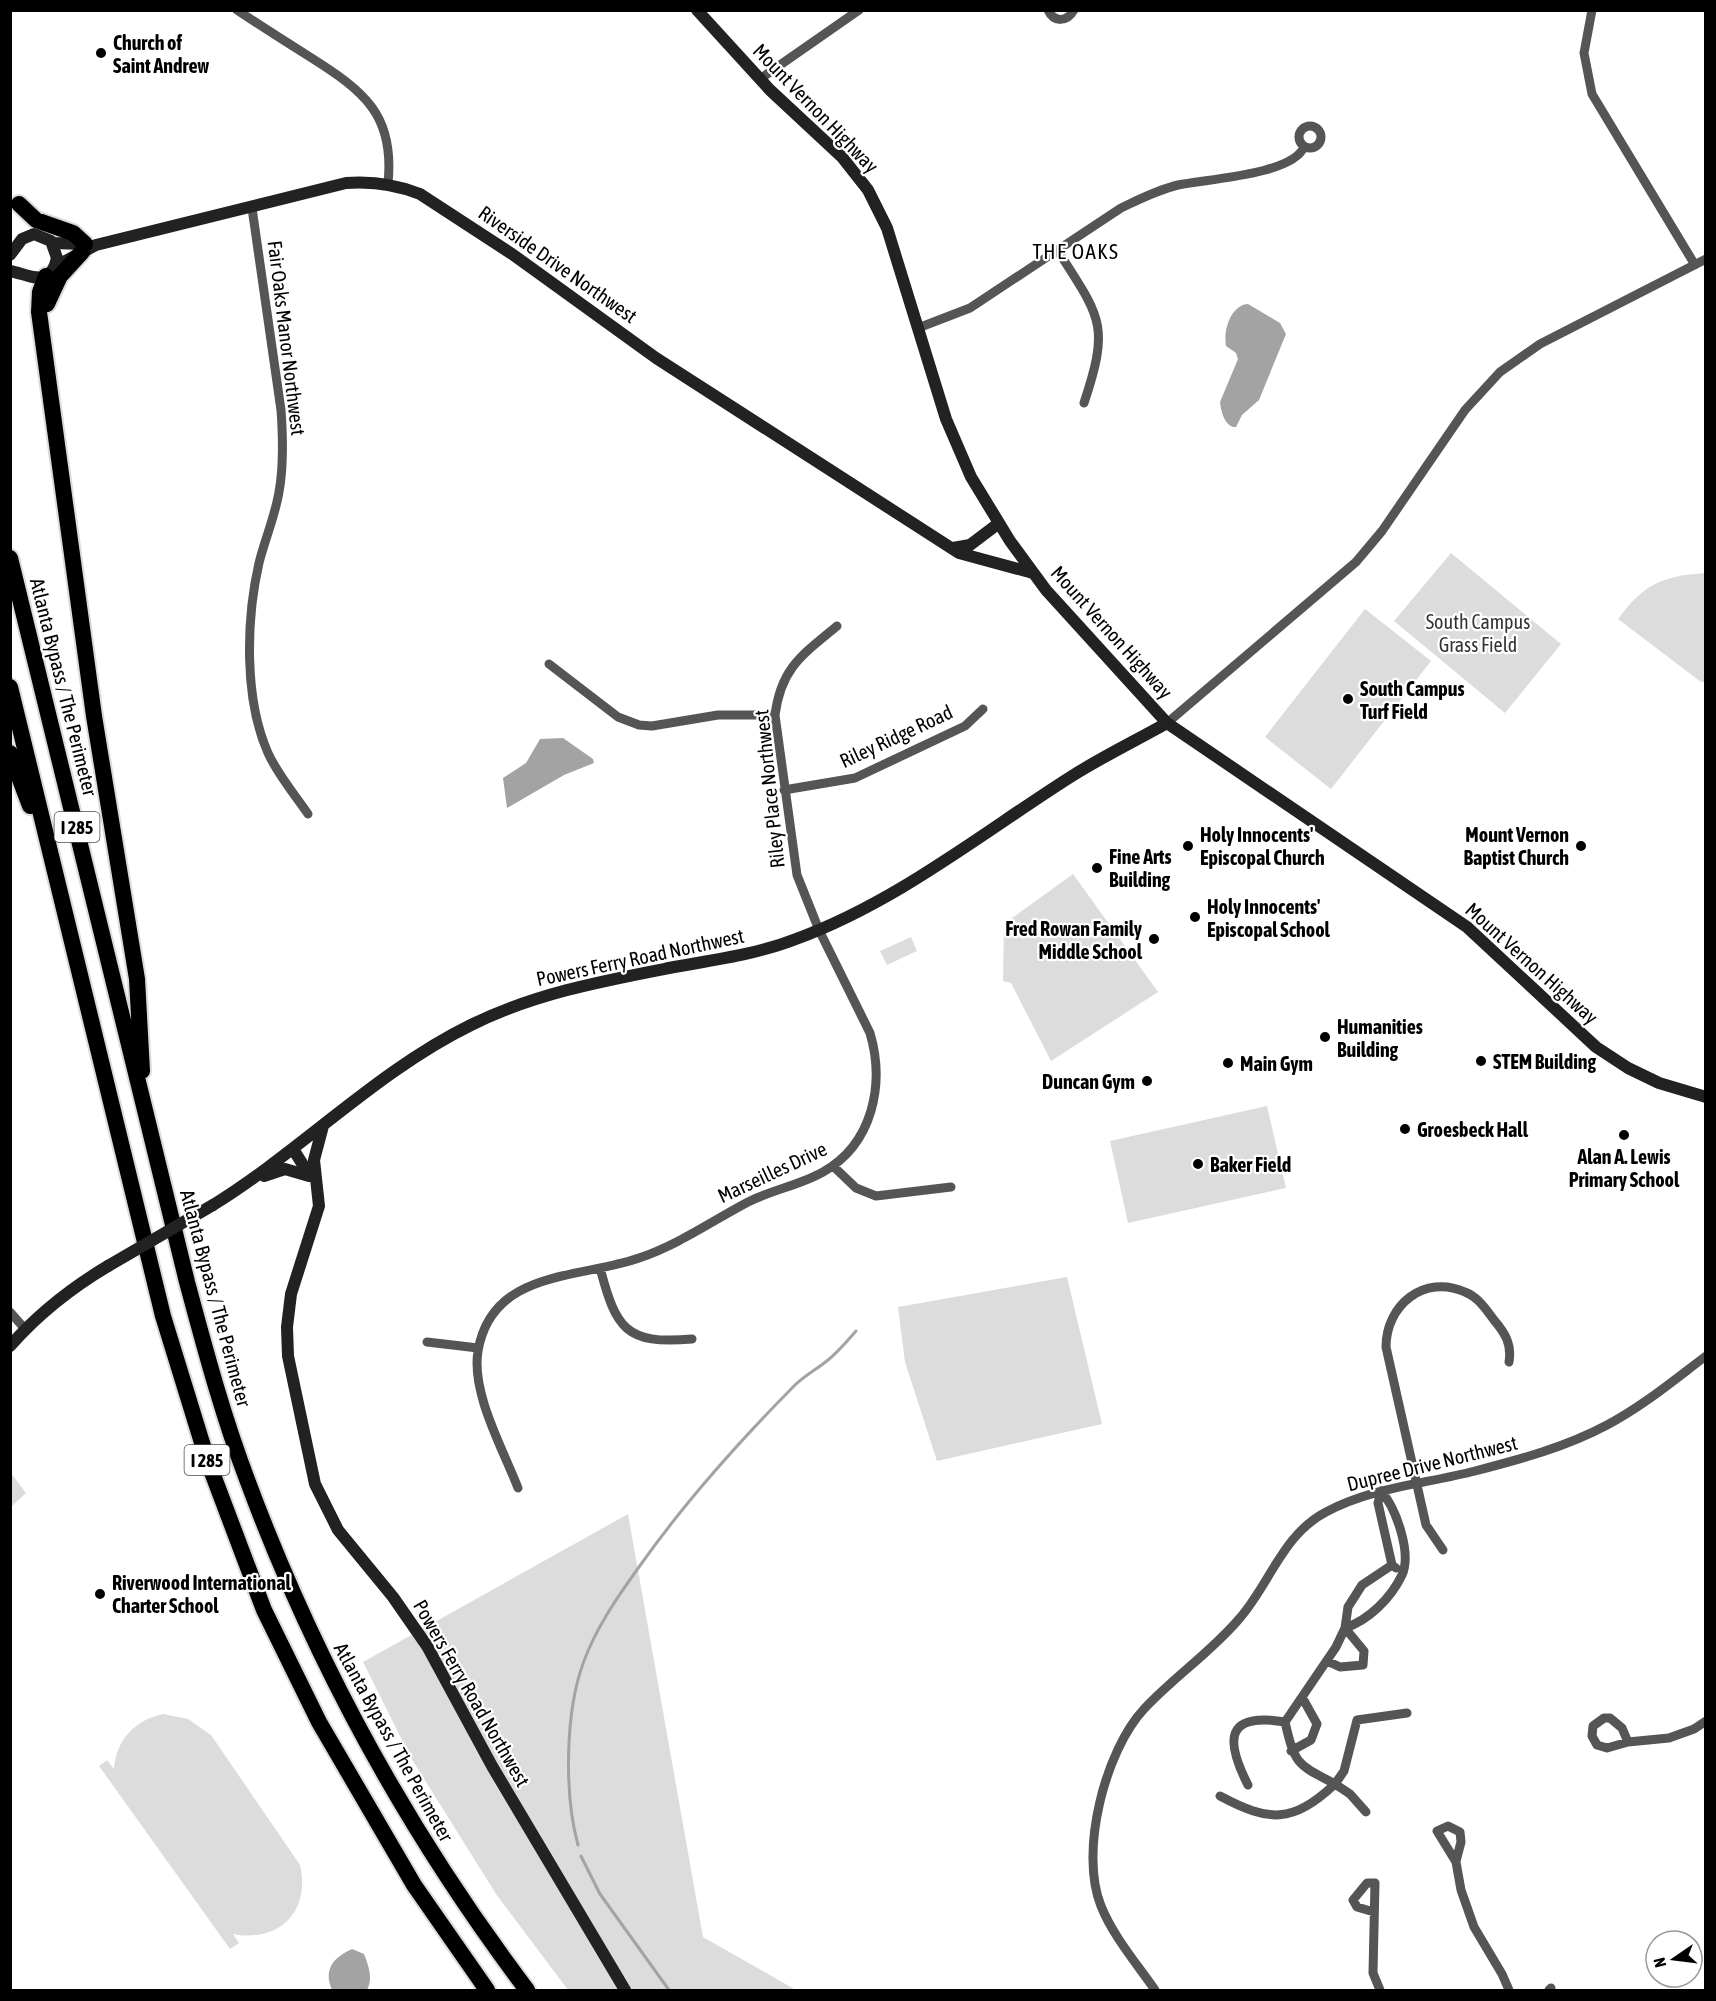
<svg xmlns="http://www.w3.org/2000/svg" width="1716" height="2001" font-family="'Asap Condensed',sans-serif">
<rect width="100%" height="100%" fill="#fff"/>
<!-- green -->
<path fill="#dcdcdc" d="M1451 553 1561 644 1505 713 1394 621Z
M1705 573 1706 682H1701L1618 619C1644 584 1662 576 1705 573Z
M1365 609 1431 661 1331 789 1265 737Z
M1073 874 1158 992 1051 1061 1011 983 1003 981 1004 924Z
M911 937 917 951 887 965 880 951Z
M1267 1106 1286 1188 1128 1223 1110 1141Z
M1067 1277 1102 1424 937 1461 905 1362 898 1307Z
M11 1473 26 1493 11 1507Z
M628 1514 703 1937 796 1990H568L496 1894 411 1758 363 1662Z
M163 1714 188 1719 211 1735 300 1865C311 1911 279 1943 233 1934L239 1943 230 1949 99 1766 107 1760 114 1769C116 1740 135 1720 163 1714Z"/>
<!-- water -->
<path fill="#a3a3a3" d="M1248 304 1280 323 1286 334 1259 400 1242 415 1236 427H1233C1224 424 1221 411 1220 402L1238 359 1236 353 1226 346C1223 330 1231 305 1248 304Z
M563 738 593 759 594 763 564 775 507 808 503 778 526 763 540 739Z
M352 1949 364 1954C369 1967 373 1978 367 1990H332C323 1969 333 1958 352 1949Z"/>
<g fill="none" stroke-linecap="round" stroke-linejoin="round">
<!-- stream -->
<path stroke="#a3a3a3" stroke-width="3" d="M578 1845C564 1794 565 1711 584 1661 596 1628 618 1596 639 1567 684 1503 737 1444 792 1388 802 1377 816 1370 828 1360 838 1352 847 1341 856 1331
M581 1856 600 1894 669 1990"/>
<defs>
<path id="highway" d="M19 204 36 220 73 233 85 244
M46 276 40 292 39 312 94 716 137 979 142 1071
M47 304 60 276 82 252
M10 558 187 1282C205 1349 223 1417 248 1482 316 1665 410 1835 527 1990
M10 687 163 1316 207 1459 264 1610 319 1722 414 1885 487 1990
M10 753 30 806"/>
</defs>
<!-- highway casing -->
<use href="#highway" stroke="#dbdbdb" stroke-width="20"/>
<!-- street -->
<path stroke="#555" stroke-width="9" d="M237 10C261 26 286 42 310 57 364 91 395 115 388 183
M1048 10C1054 23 1067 22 1074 10
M1592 10 1584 53 1592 94 1695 265
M760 79 859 10
M1299 137a11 11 0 1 1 22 0a11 11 0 1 1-22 0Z
M252 208 281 410C283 438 284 465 279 492 275 516 265 539 259 563 246 620 244 699 268 753 278 775 295 795 308 814
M1058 251C1101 318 1110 325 1084 403
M918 328 970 308 1121 208C1140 199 1157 190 1178 185 1206 179 1292 175 1304 147
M549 664 618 717 639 725 652 726 718 715H775
M1167 723 1356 562 1382 531 1465 410 1500 372 1540 344 1706 259
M784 790 855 778 965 726 983 709
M833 1166 856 1188 876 1196 951 1187
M600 1268C616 1328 625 1345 692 1339
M10 1312 25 1329
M427 1342 478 1348
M518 1488C503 1449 471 1393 478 1351 492 1269 580 1279 639 1258 678 1245 712 1221 748 1202 772 1190 800 1185 823 1172 873 1144 885 1084 870 1033L819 930 797 875 775 715C781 668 802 655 837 626
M1381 1491 1378 1503 1392 1565 1396 1568
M1443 1550 1426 1525 1386 1347C1386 1305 1424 1274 1465 1292 1478 1297 1486 1309 1494 1320 1505 1333 1512 1344 1509 1362
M1345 1628C1369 1620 1391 1598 1402 1575 1412 1553 1396 1508 1381 1491
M1327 1661 1340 1667 1363 1665 1364 1651 1345 1628
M1628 1742 1622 1728 1610 1718H1604L1593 1726 1592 1736 1597 1745 1607 1748 1628 1742 1669 1738 1694 1729 1706 1721
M1291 1751 1311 1740 1317 1724 1302 1697
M1248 1785C1225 1740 1225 1712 1285 1722
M1220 1796C1269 1822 1292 1824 1335 1784 1297 1764 1295 1765 1285 1722L1336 1647 1345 1628 1348 1607 1362 1585 1392 1565
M1366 1812 1350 1794 1335 1784 1344 1771 1357 1720 1407 1713
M1456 1861 1461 1842 1460 1832 1448 1826 1437 1831 1456 1862 1461 1890 1474 1927 1502 1974 1509 1990
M1374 1912 1357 1907 1353 1900 1367 1883H1375L1373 1973 1380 1990
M1155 1990C1137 1964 1113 1936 1101 1906 1079 1852 1105 1751 1144 1709 1174 1677 1211 1652 1239 1619 1270 1584 1282 1535 1326 1512 1373 1487 1425 1484 1475 1471 1521 1459 1566 1447 1607 1425 1643 1406 1674 1380 1706 1356
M1549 1990 1551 1988"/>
<!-- secondary -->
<path stroke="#222" stroke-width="12" d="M697 10 770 90 842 157 868 190 887 228 946 419 971 477 1010 541 1046 590 1167 723 1467 927 1596 1047 1628 1068 1659 1083 1706 1097
M52 243 86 244
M10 255 22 239 34 234 51 241 57 258C50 289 30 275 10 271
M56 266 96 245 346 183C373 181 395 184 420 194L512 254 656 358 959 553 1033 573
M953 548 970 545 999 523
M323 1126 314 1160 319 1206 291 1294 287 1327 288 1356 315 1484 338 1530 393 1597 427 1646 492 1766 625 1990
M293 1149 310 1176
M264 1176 285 1169 309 1176
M213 1205C302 1150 377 1071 471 1025 533 994 602 981 669 968 712 960 755 955 796 939 897 902 982 833 1072 776 1102 757 1135 741 1167 723
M10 1346C39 1313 71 1288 108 1266"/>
<!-- highway -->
<use href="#highway" stroke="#000" stroke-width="16"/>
<!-- secondary-bridge -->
<path stroke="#222" stroke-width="12" d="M108 1266 213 1205"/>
</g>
<!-- markers -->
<g fill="#000" stroke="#fff" stroke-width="2">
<circle cx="101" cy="53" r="6"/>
<circle cx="1348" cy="699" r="6"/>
<circle cx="1188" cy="846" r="6"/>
<circle cx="1581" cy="846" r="6"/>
<circle cx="1097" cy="868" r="6"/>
<circle cx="1195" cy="917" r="6"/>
<circle cx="1154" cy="939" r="6"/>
<circle cx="1325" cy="1037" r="6"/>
<circle cx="1481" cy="1061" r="6"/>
<circle cx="1228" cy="1063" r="6"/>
<circle cx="1147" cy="1081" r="6"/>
<circle cx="1405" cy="1129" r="6"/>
<circle cx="1624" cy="1135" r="6"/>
<circle cx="1198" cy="1164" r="6"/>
<circle cx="100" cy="1594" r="6"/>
</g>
<g text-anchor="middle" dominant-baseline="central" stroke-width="4.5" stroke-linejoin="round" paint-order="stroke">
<!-- shield labels -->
<g fill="#fff" stroke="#4c4c4c" stroke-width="1.5">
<rect x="54.5" y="812" width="45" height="30" rx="4.5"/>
<rect x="184.5" y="1445" width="45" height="30" rx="4.5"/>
</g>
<g font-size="18" font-weight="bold" fill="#000">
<text x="77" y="827">I 285</text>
<text x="207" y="1460">I 285</text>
</g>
<!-- poi labels -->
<g font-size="20" font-weight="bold" fill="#000" stroke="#fff" text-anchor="start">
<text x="113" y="42">Church of<tspan x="113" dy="23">Saint Andrew</tspan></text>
<text x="1360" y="688">South Campus<tspan x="1360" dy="23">Turf Field</tspan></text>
<text x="1200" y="834">Holy Innocents'<tspan x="1200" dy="23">Episcopal Church</tspan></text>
<text x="1569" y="834" text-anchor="end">Mount Vernon<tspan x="1569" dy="23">Baptist Church</tspan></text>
<text x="1109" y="856">Fine Arts<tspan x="1109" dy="23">Building</tspan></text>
<text x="1207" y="906">Holy Innocents'<tspan x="1207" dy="23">Episcopal School</tspan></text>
<text x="1142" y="928" text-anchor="end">Fred Rowan Family<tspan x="1142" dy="23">Middle School</tspan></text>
<text x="1337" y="1026">Humanities<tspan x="1337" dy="23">Building</tspan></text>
<text x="1493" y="1061">STEM Building</text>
<text x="1240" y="1063">Main Gym</text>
<text x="1135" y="1081" text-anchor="end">Duncan Gym</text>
<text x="1417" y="1129">Groesbeck Hall</text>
<text x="1624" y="1156" text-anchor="middle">Alan A. Lewis<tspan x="1624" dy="23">Primary School</tspan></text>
<text x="1210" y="1164">Baker Field</text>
<text x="112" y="1582">Riverwood International<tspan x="112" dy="23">Charter School</tspan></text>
</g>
<!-- street labels -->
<g font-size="20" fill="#000" stroke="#fff">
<text transform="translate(816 108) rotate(46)">Mount Vernon Highway</text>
<text transform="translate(558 264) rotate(35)">Riverside Drive Northwest</text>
<text transform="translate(287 338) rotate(83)">Fair Oaks Manor Northwest</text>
<text transform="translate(1112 632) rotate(48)">Mount Vernon Highway</text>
<text transform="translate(64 687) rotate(76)">Atlanta Bypass / The Perimeter</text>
<text transform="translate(896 736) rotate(-25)">Riley Ridge Road</text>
<text transform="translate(769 789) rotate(-96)">Riley Place Northwest</text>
<text transform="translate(640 957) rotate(-12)">Powers Ferry Road Northwest</text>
<text transform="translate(1532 963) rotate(42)">Mount Vernon Highway</text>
<text transform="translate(772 1172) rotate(-25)">Marseilles Drive</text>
<text transform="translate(216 1298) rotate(75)">Atlanta Bypass / The Perimeter</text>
<text transform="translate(1432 1463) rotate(-14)">Dupree Drive Northwest</text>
<text transform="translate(472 1693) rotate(60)">Powers Ferry Road Northwest</text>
<text transform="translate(394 1742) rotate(61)">Atlanta Bypass / The Perimeter</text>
</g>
<!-- park labels -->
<g font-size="20" fill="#333" stroke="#fff">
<text x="1478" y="621">South Campus<tspan x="1478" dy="23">Grass Field</tspan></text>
</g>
<!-- neighbourhood labels -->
<g font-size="21" letter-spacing="1.5" fill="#000" stroke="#fff">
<text x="1076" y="251">THE OAKS</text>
</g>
</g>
<!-- border -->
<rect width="1716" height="2001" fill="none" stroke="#000000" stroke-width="24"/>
<!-- north arrow -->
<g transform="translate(1674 1959) rotate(256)"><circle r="28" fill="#ffffff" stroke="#999999" stroke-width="1.5"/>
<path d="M0-4.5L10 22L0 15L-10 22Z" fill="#000000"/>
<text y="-9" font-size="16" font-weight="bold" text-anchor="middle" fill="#000000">N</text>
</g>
</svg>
